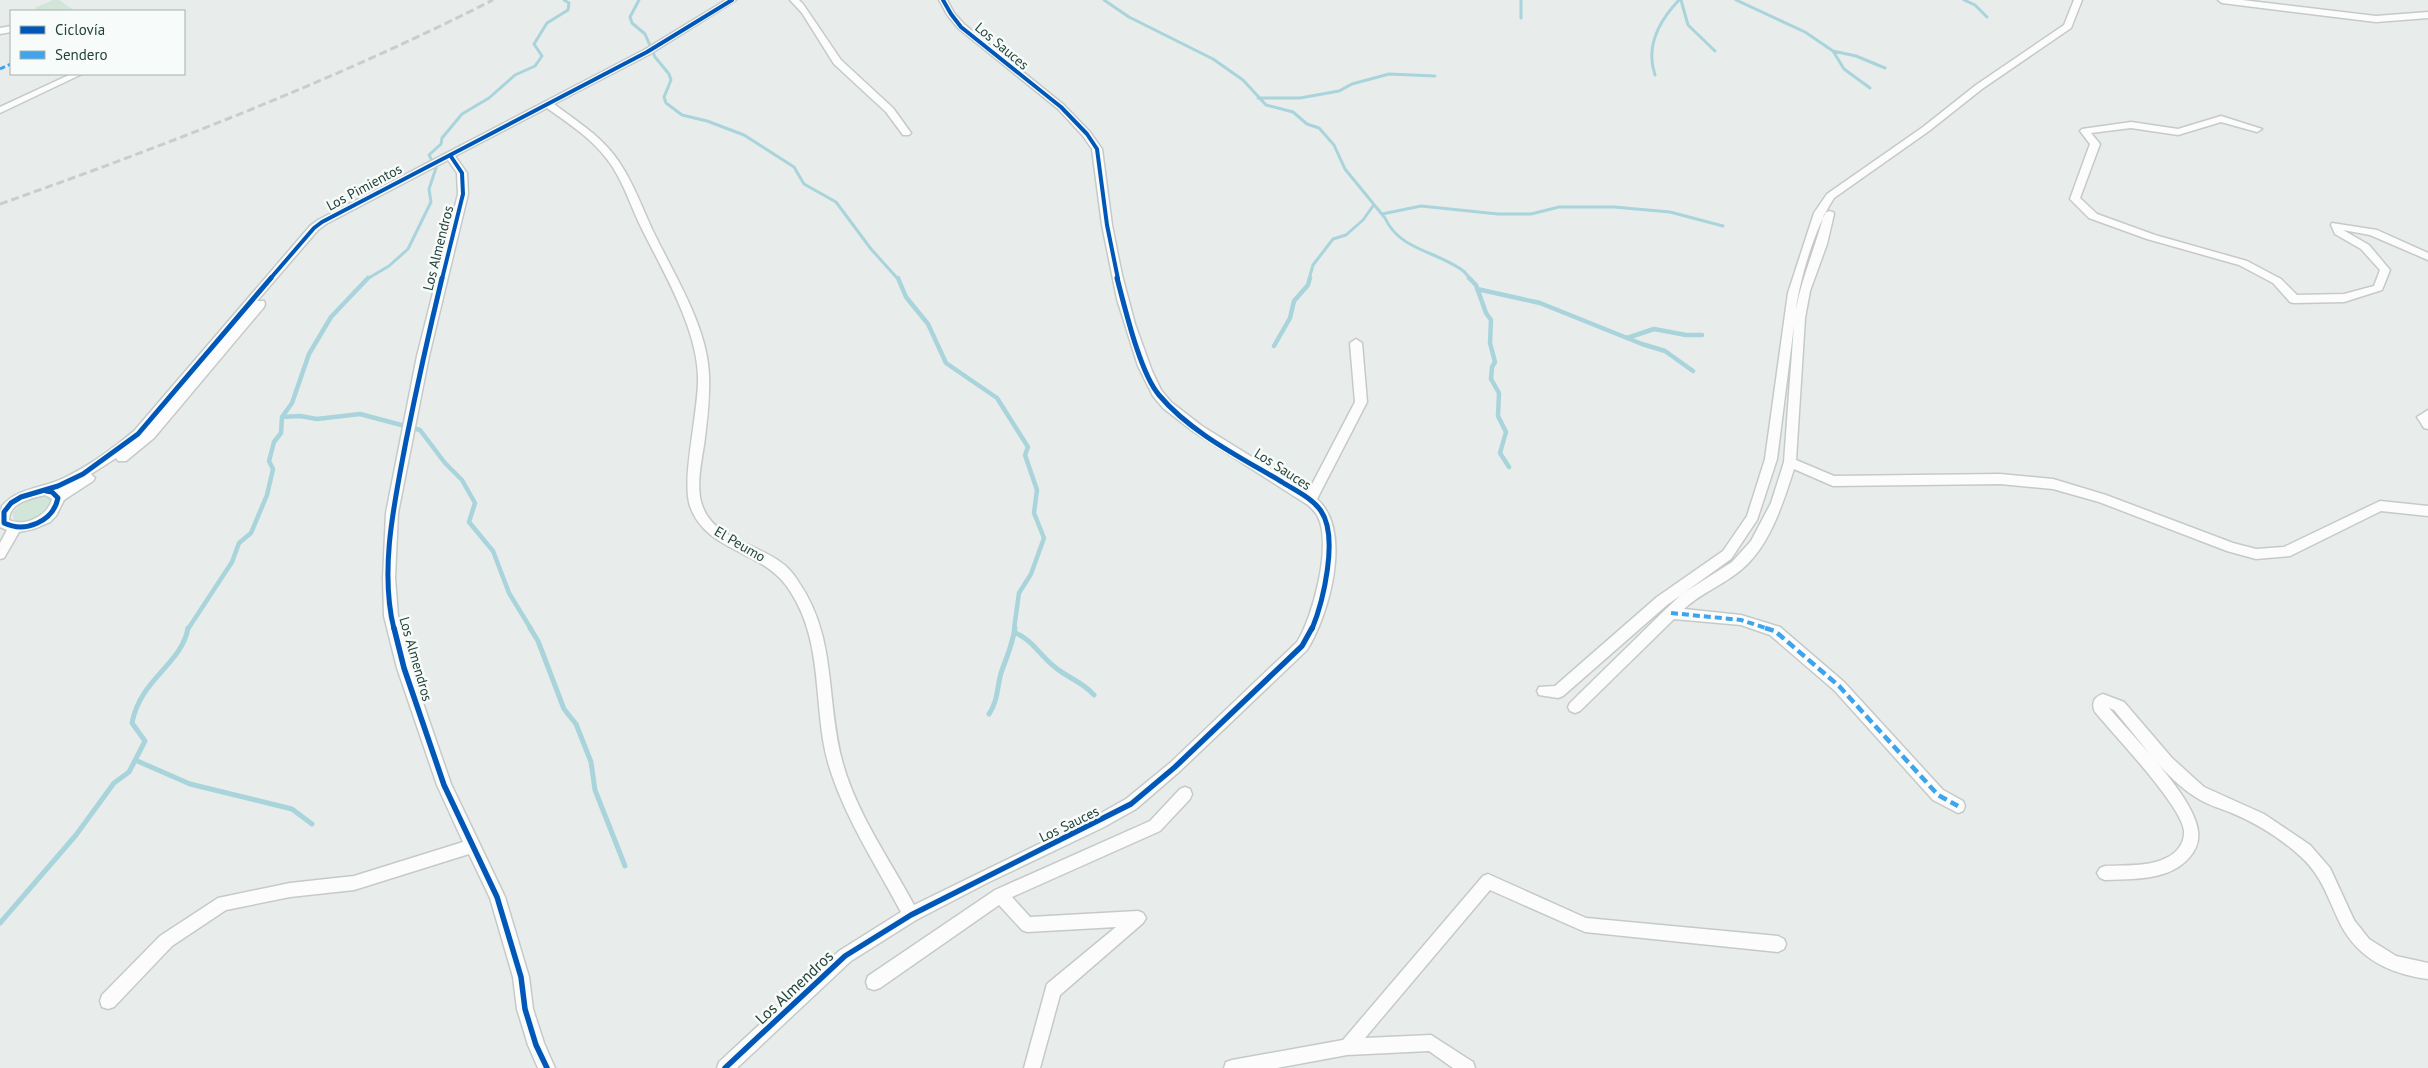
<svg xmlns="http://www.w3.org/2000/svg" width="2428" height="1068" font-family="'PT Sans',sans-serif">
<rect width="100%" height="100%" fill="#e8edeb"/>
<!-- green -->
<path fill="#d1e6d8" d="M53 0H59L75 11H39L34 8Z
M39 496 49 498C59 512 25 527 13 519V512L26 500Z"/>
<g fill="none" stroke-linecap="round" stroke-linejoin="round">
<!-- stream-far2 -->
<path stroke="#a9d4db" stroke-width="3" d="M639 0 630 17 632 23 645 34 655 57 669 74 671 80 664 97 666 103 682 115 707 121 744 135 794 167 804 184 836 202 871 249 898 279
M1104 0 1129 17 1213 59 1243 80 1266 105 1293 112 1307 124 1319 128 1334 145 1345 169 1385 218C1399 249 1434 251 1459 268 1464 270 1467 276 1471 279
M1521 0V18
M1681 0 1688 25 1715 51
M1736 0 1805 32 1833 51 1844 69 1870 88
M1964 0 1975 5 1987 17
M1833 51 1856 56 1885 68
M1655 75C1645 46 1659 21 1679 0
M1258 98H1300L1339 91 1352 84 1389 74 1435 76
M1382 214 1421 206 1498 214H1531L1559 207H1614L1670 212 1723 226
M367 279 389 266 408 249 431 202 429 189 436 168 429 155 441 144 442 138 462 114 489 98 515 75 535 66 542 56 534 44 547 23 568 10 569 3 564 0
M1309 279 1313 265 1333 239 1346 235 1363 220 1373 206"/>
<!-- stream-far1 -->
<path stroke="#a9d4db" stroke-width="4.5" d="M898 278 906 297 928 324 946 363 997 398 1028 447 1025 455 1037 490 1034 513 1044 538 1031 574 1019 593 1014 629
M1469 278 1476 285 1486 313 1491 320 1490 343 1495 362 1492 367 1491 379 1499 393 1498 416 1506 432 1500 453 1509 467
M1477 289 1540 303 1642 344 1665 351 1693 371
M1627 338 1654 329 1686 335H1702
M1274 346 1290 318 1294 301 1308 285 1310 278
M282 417 300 416 317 419 360 414 420 430 445 463 462 480 475 503 469 522 493 551 509 593 531 629
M188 629 232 562 239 543 251 533 267 495 273 469 269 461 274 442 281 433 282 417 292 403 309 354 331 317 368 278"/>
<!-- stream -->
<path stroke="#a9d4db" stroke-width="5" d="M530 628 538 641 564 709 576 724 591 762 595 790 625 866
M1014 632C1033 640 1040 656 1056 668 1068 678 1083 682 1094 695
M989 714C998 701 997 687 1001 673 1007 656 1012 646 1015 628
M135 760 190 784 292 809 312 824
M0 923 76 835 114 783 129 772 145 741 132 723C140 679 182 664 188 628"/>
<defs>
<path id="street" d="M726 0H736L650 54 554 104C575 120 598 134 614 155 631 177 641 205 652 229 673 273 708 327 709 376 710 399 707 422 704 445 701 464 696 487 702 505 713 538 754 543 779 561 787 566 793 573 798 581 838 638 825 701 843 764 857 814 890 860 914 905L1094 817 1126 799 1170 763 1297 642C1313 617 1332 545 1318 517 1316 512 1312 509 1308 505L1194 432 1163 408 1153 396 1138 366 1117 299 1102 225 1092 149 1083 136 1058 109 958 28 948 16 939 0H947L954 13 965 25 1064 105 1090 132 1102 149 1112 225 1122 275 1135 324 1152 371 1161 390 1171 402 1202 426 1308 492 1355 402 1350 343 1356 339 1362 343 1367 402 1317 499C1353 531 1329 615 1307 650L1180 771 1136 809 1104 827 989 882 916 920 851 961 737 1068H717L719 1062 839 951 901 912C876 865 845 818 829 766 812 708 825 644 790 591 764 549 706 553 690 506 681 479 699 410 698 377 697 327 662 270 640 225 630 204 622 178 607 159 591 138 568 123 547 108L455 156 467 173 468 194 429 356 398 513 395 578 398 616 411 668 451 784 505 897 529 977 533 1009 544 1043 555 1068H538L528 1045 517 1009 513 977 490 898 469 854 354 890 290 897 226 910 172 946 114 1007 108 1009 102 1007 100 1001 102 995 160 936 218 898 290 883 354 876 463 842 437 785 397 668 384 616 383 578 386 513 417 356 458 194 457 173 448 160 326 224 318 230 257 301H264L265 304 264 307 154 438 126 461H118L116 458 91 474 95 478 93 481 64 500 56 516 50 522 33 529 19 532 4 558 0 559V543L7 530 0 527 2 506C17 488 44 488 64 478 89 466 113 449 134 431L310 226 318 220 644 50ZM45 495 52 499C48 516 25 527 9 520 9 503 31 498 45 495Z
M790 0H799L803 4 841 60 893 108 911 133 909 135H903L886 112 834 64 802 13Z
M2074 0H2082L2071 28 1982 89 1929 131 1834 198C1816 225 1800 277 1796 309 1802 277 1816 246 1824 214L1829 211 1833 212 1834 214 1827 244 1810 291 1805 318 1796 460 1834 476 2000 474 2053 479 2106 495 2233 543 2256 549 2284 547 2380 501 2428 506V516L2381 511 2290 556 2256 559 2227 551 2099 502 2053 489 2000 484 1833 486 1794 469C1783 503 1770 546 1741 570 1723 585 1701 593 1684 609L1741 615 1780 627 1844 682 1943 790 1963 801 1965 806 1963 811 1958 813 1933 800 1834 690 1770 635 1741 625 1674 619 1580 711 1575 713 1570 711 1568 707 1570 703 1666 609 1682 594 1732 562 1751 541 1771 503 1784 462 1794 325 1777 459 1757 520 1731 559 1667 605 1563 696 1558 698 1539 695 1537 691 1539 687 1555 686 1657 597 1723 551 1747 516 1765 459 1788 293 1814 213 1827 194 1923 127 1976 85 2064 25Z
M2218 0H2242L2376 16 2428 12V18L2376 22 2222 3Z
M11 26V32L0 34V28Z
M71 74H82L0 113V107Z
M2221 116 2262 129 2257 132 2221 122 2178 135 2131 128 2091 133 2100 144 2080 198 2097 214 2155 235 2247 261 2281 279 2297 295 2344 294 2374 286 2380 270 2361 249 2335 234 2331 225 2332 223 2377 230 2428 253V260L2370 235 2343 230 2369 245 2390 270 2382 290 2344 302 2294 303 2290 302 2273 283 2239 265 2147 239 2089 218 2070 199 2090 144 2080 131 2082 129 2131 122 2178 129Z
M2428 410V429L2424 428 2417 417Z
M2103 694 2124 702 2172 758 2204 787 2264 814 2310 845 2330 868 2354 920 2369 939 2396 956 2428 963V979C2388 974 2355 957 2338 919 2327 895 2320 873 2299 855 2280 838 2256 823 2232 813 2219 808 2205 804 2194 796 2162 775 2139 739 2114 710L2109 708C2132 736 2194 796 2198 831 2201 851 2183 867 2166 873 2146 880 2125 879 2105 880L2100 878 2097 873 2100 868 2105 866C2124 865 2148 867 2166 858 2176 854 2185 843 2184 831 2182 806 2114 735 2095 712 2091 703 2094 697 2103 694Z
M1185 787 1190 789 1192 794 1190 799 1160 831 1012 897 1030 917 1138 911 1143 913 1146 918 1143 923 1060 995 1040 1068H1024L1047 984 1116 927 1027 932 1022 930 999 905 880 988 874 990 868 988 866 982 868 976 995 890 1150 821 1180 789Z
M1488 874 1586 918 1778 936 1784 939 1786 944 1784 949 1778 952 1585 932 1490 890 1365 1038 1431 1035 1473 1062 1475 1068H1453L1429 1051 1347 1055 1277 1068H1224L1226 1062 1232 1060 1343 1040 1483 876Z"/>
</defs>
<!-- street casing -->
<use href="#street" stroke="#c5cac8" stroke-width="3"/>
<!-- street -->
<use href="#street" fill="#fcfcfc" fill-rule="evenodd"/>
<!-- rail -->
<path stroke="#c9cdcc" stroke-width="3" stroke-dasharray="8 4" stroke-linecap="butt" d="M0 204C167 145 335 80 493 0"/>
<!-- quiet-far2 -->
<path stroke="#3ea4ec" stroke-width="3" stroke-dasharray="5.5 3" stroke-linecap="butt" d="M0 69 11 64"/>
<!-- quiet-far1 -->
<path stroke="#3ea4ec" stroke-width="4" stroke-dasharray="7 4" stroke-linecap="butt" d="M1671 613 1741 620 1769 629"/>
<!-- quiet -->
<path stroke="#3ea4ec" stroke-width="4.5" stroke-dasharray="9 4.5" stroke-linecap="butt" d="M1765 628 1775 631 1839 686 1938 795 1958 806"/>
<defs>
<path id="cycleway-far2" d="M943 0 951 14 961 27 1061 107 1087 134 1097 149 1107 225 1118 279
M270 279 314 228 322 222 647 52 732 0
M442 279 463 194 462 173 450 155"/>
<path id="cycleway-far1" d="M1117 278C1125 308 1140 373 1159 395 1191 433 1240 457 1282 482 1296 491 1312 498 1321 511 1339 537 1323 602 1312 629
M46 491 52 492 58 498C53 522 25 533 4 523V512L11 503 21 497 58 486 83 474 138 434 271 278
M394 629C379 569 395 500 406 441 417 386 429 332 442 278"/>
<path id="cycleway" d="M394 628 404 668 444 785 497 897 521 977 525 1009 536 1045 547 1068
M725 1068 845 956 911 915 1131 804 1175 767 1302 646 1312 628"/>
</defs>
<!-- cycleway-far2 casing -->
<use href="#cycleway-far2" stroke="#f7fbf9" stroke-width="6"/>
<!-- cycleway-far1 casing -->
<use href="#cycleway-far1" stroke="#f7fbf9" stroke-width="8"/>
<!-- cycleway casing -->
<use href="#cycleway" stroke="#f7fbf9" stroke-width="9"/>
<!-- cycleway-far2 -->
<use href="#cycleway-far2" stroke="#0057b8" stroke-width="4"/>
<!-- cycleway-far1 -->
<use href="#cycleway-far1" stroke="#0057b8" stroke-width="5"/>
<!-- cycleway -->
<use href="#cycleway" stroke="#0057b8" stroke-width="5.5"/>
</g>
<g text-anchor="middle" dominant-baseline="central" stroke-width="5" stroke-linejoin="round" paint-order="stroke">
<!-- street labels -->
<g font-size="14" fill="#24423a" stroke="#f7fbf9">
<text transform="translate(1002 46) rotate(40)">Los Sauces</text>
<text transform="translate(364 187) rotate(-28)">Los Pimientos</text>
<text transform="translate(438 248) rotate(-76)">Los Almendros</text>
<text transform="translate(1283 469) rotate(33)">Los Sauces</text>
<text transform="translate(740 544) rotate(30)">El Peumo</text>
<text transform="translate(416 659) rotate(74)">Los Almendros</text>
<text transform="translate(1069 824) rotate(-26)">Los Sauces</text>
</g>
<!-- near-street labels -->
<g font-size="16" fill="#24423a" stroke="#f7fbf9">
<text transform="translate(794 987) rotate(-43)">Los Almendros</text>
</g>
</g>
<!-- legend -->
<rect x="10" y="10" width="175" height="65" fill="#f7fbf9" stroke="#a3b1ad"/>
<rect x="20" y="26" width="25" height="8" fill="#0057b8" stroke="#a3b1ad"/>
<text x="55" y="35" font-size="15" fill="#24423a">Ciclovía</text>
<rect x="20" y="51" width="25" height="8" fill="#3ea4ec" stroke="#a3b1ad"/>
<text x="55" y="60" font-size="15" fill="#24423a">Sendero</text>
</svg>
